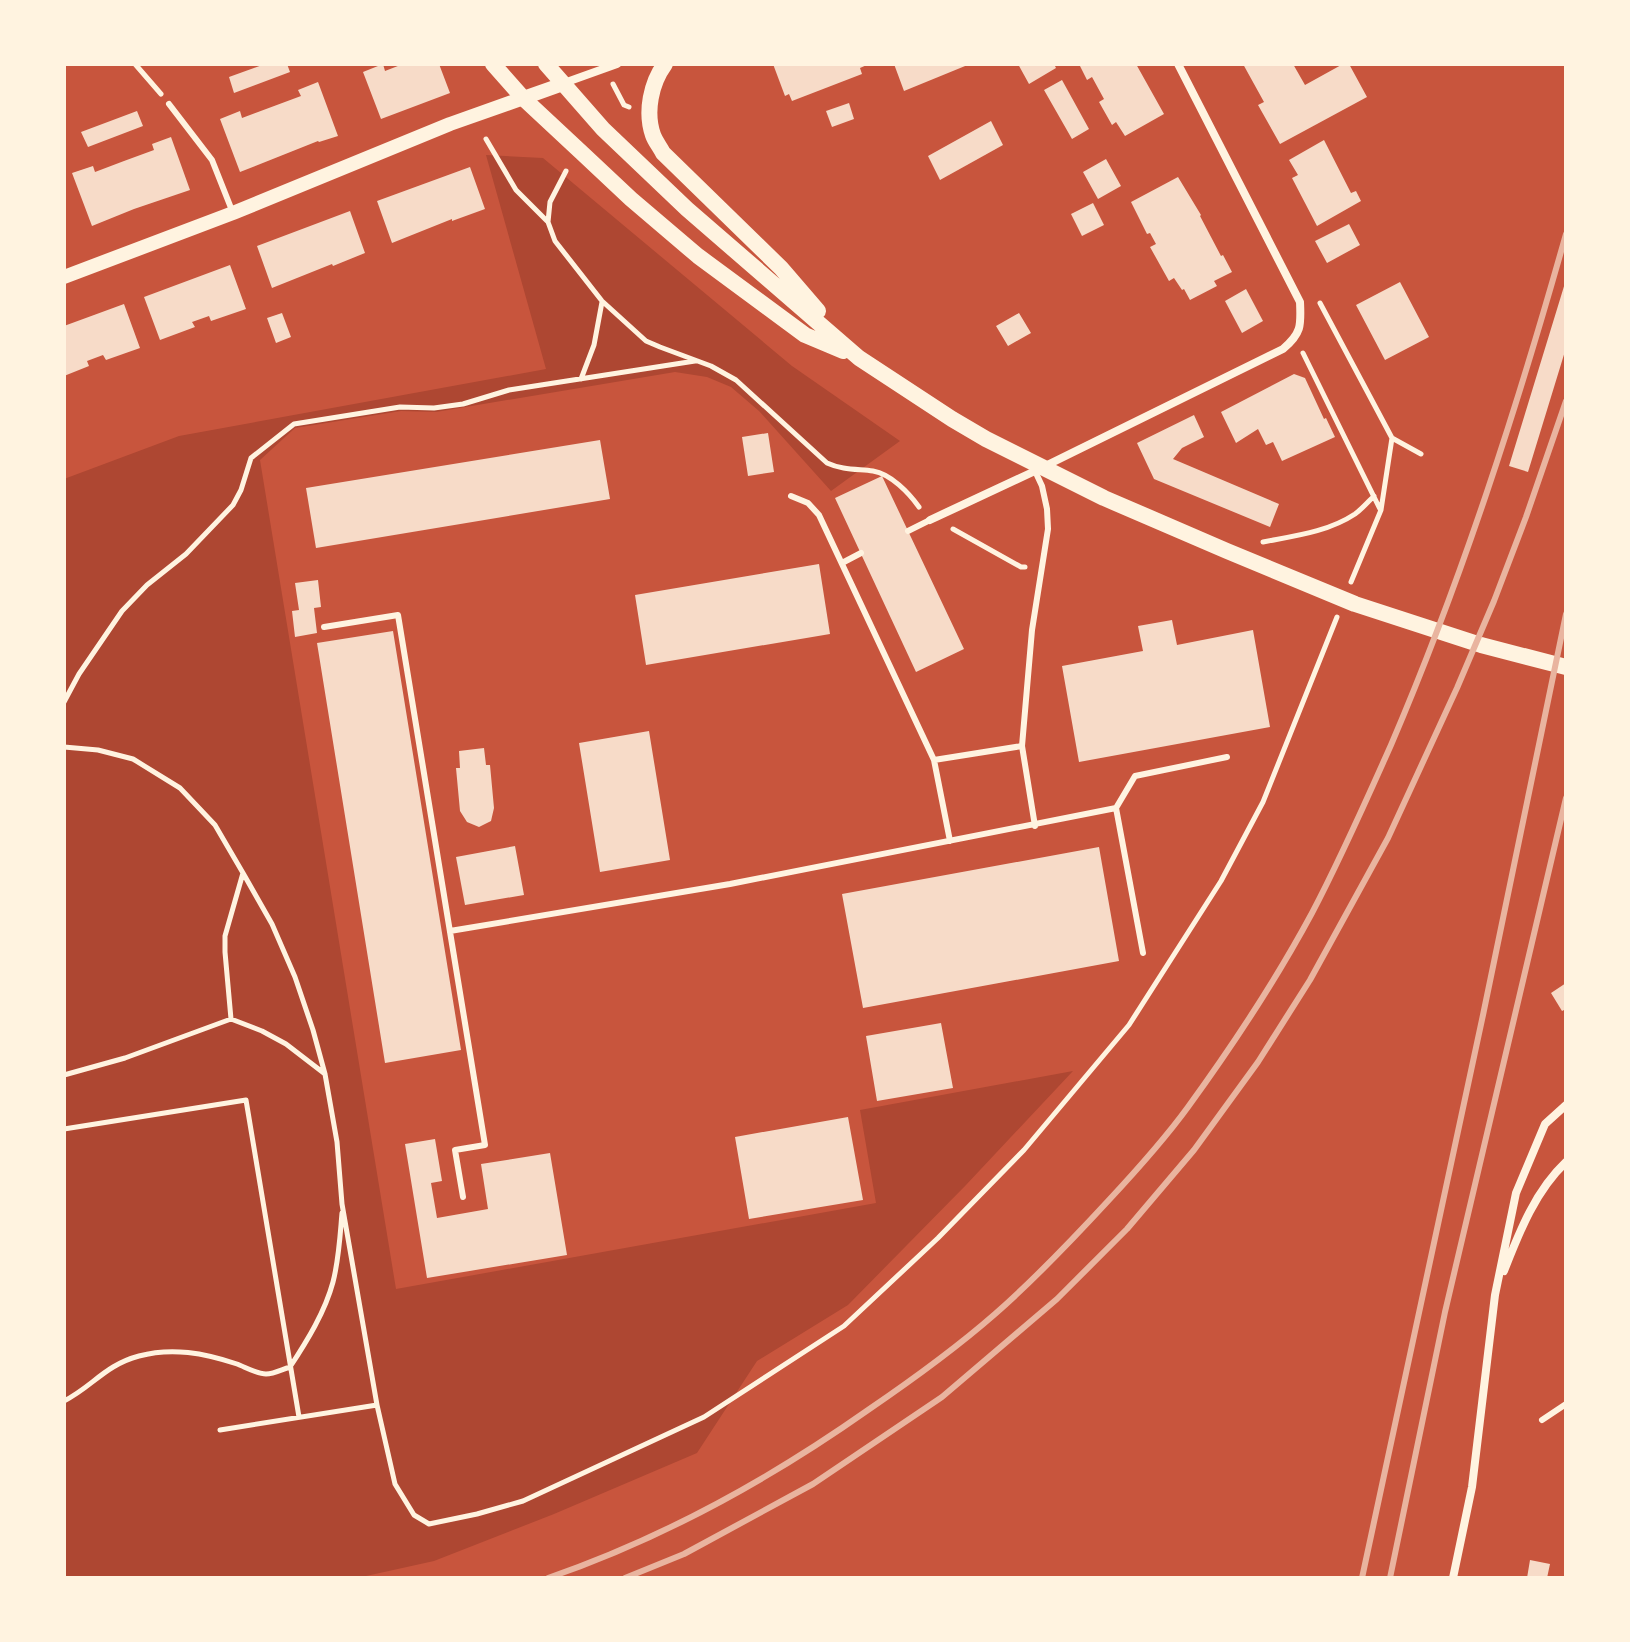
<svg xmlns="http://www.w3.org/2000/svg" width="1630" height="1642" font-family="'Nunito Sans',sans-serif">
<rect width="100%" height="100%" fill="#c8553d"/>
<!-- green -->
<path fill="#ae4732" d="M486 155 543 158 792 366 900 441 831 491 759 411 731 387 707 377 675 372 436 412 401 411 295 428 260 460 396 1289 876 1203 860 1110 1073 1071 966 1185 848 1305 757 1361 697 1453 554 1514 434 1561 357 1578H64V479L179 436 546 369Z"/>
<!-- building -->
<path fill="#f7dbc8" d="M265 64H287L290 72 234 93 229 77Z
M383 64 385 71 403 64H439L450 93 381 119 363 72Z
M773 64H869L860 68 862 74 792 101 789 94 785 96Z
M894 64H970L904 91Z
M1018 64H1054L1056 68 1029 84Z
M1079 64H1136L1164 114 1125 136 1116 122 1112 125 1099 102 1104 99 1092 77 1087 80Z
M1243 64H1293L1305 85 1343 64H1349L1367 97 1280 144 1258 105 1264 102Z
M1062 80 1089 129 1072 139 1044 90Z
M318 82 338 136 319 142 318 141 240 172 220 119 240 111 242 118 301 96 298 90Z
M849 103 854 119 832 127 826 111Z
M137 111 143 126 88 147 81 132Z
M991 121 1003 145 940 180 928 156Z
M171 137 190 190 134 209 92 226 72 173 93 166 95 172 124 161 154 150 152 144Z
M1324 140 1351 193 1356 191 1361 201 1317 226 1292 178 1298 175 1289 160Z
M1106 159 1121 186 1098 199 1083 172Z
M470 167 485 209 452 221V219L392 243 377 201Z
M1178 177 1201 215 1200 216 1221 256 1223 255 1232 272 1214 281 1217 286 1190 300 1184 289 1182 290 1174 278 1169 281 1150 247 1156 244 1150 233 1147 234 1131 202Z
M1093 203 1104 225 1082 236 1071 214Z
M350 211 365 253 333 266 332 264 272 288 257 246Z
M1349 224 1360 245 1327 263 1315 241Z
M230 265 246 309 211 321 209 316 192 322 195 327 160 340 144 297Z
M1400 282 1429 337 1385 360 1356 305Z
M1565 283 1566 348 1528 472 1509 466Z
M1246 289 1263 321 1242 333 1225 301Z
M124 304 140 348 106 360 103 355 87 361 89 366 64 376V326Z
M282 313 291 337 276 343 267 318Z
M1019 313 1031 333 1008 346 996 326Z
M1294 374 1305 378 1324 419 1326 418 1335 437 1282 461 1273 442 1266 445 1258 429 1236 443 1221 412Z
M1194 415 1204 437 1182 448 1173 459 1279 504 1270 527 1154 479 1137 443Z
M768 433 774 472 748 476 742 437Z
M600 440 610 499 316 548 306 488Z
M882 476 964 649 916 672 835 498Z
M819 564 830 634 646 665 635 595Z
M318 580 321 607 314 608 317 633 295 637 292 611 299 610 295 583Z
M1172 620 1177 645 1253 630 1270 727 1079 762 1062 666 1143 651 1138 626Z
M393 631 461 1050 385 1063 317 643Z
M649 731 670 860 600 872 579 743Z
M484 748 486 765H490L494 808 491 821 479 827 467 822 460 811 456 768H460L459 751Z
M515 846 524 895 465 905 456 857Z
M1099 847 1119 961 863 1008 842 894Z
M1566 983V1009L1562 1011 1551 993Z
M941 1023 953 1088 877 1101 866 1036Z
M848 1117 863 1200 749 1219 735 1137Z
M435 1139 442 1181 431 1183 437 1218 488 1209 481 1164 550 1153 567 1255 427 1278 405 1144Z
M1530 1560 1550 1564 1547 1578H1527Z"/>
<g fill="none" stroke-linecap="round" stroke-linejoin="round">
<!-- path -->
<path stroke="#fff3e0" stroke-width="5" d="M135 64 161 94
M613 84 624 105 629 107
M486 139 516 190 547 221
M566 171 550 202 548 222 555 241 602 301 646 341 660 347 711 366 736 380 827 463C842 470 857 469 873 471 891 474 909 493 919 507
M1320 303 1392 438 1421 454
M1303 353 1380 509
M581 379 594 345 602 302
M953 529 1021 567H1025
M1263 542C1294 536 1328 532 1355 514 1362 509 1368 502 1374 496
M1351 582 1381 510 1392 438
M64 702 79 674 122 611 147 585 186 554 233 505 241 490 251 458 294 424 400 407 434 408 463 404 509 390 695 361
M64 747 98 750 133 759 180 788 215 825 243 873 225 936V952L231 1019
M243 873 272 924 295 977 313 1030 325 1074 337 1142 342 1204 377 1405 395 1484 414 1515 429 1524 477 1514 523 1501 704 1417 844 1326 938 1238 1024 1150 1129 1025 1221 881 1263 802 1337 617
M64 1075 125 1058 231 1019 262 1031 286 1044 325 1074
M64 1129 246 1100 299 1417
M64 1401C92 1387 105 1365 139 1356 172 1347 204 1353 237 1364 245 1367 257 1374 266 1374 274 1374 283 1369 290 1367 307 1341 325 1312 333 1282 339 1259 340 1236 342 1213
M220 1430 377 1405"/>
<!-- service -->
<path stroke="#fff3e0" stroke-width="6" d="M169 104 212 160 233 213
M1035 471 1042 486 1047 509 1048 529 1032 630 1022 746 1035 826
M791 496 808 503 819 515 934 760 950 841
M908 531 930 520
M842 563 861 553
M324 627 398 615 485 1145 455 1150 463 1197
M934 760 1022 746
M1116 808 1143 953
M450 931 730 884 1116 808 1135 776 1227 757
M1542 1420 1566 1404"/>
<!-- minor -->
<path stroke="#fff3e0" stroke-width="8" d="M564 83 617 64
M930 520 1035 471 1283 349C1302 333 1301 325 1300 302L1178 64
M1504 1271C1519 1233 1535 1191 1566 1162
M1453 1578 1472 1487 1495 1295 1516 1193 1545 1124 1566 1105"/>
<!-- tertiary -->
<path stroke="#fff3e0" stroke-width="14" d="M64 277 233 213 450 124 563 84"/>
<!-- secondary -->
<path stroke="#fff3e0" stroke-width="16" d="M493 64 523 98 582 153 631 199 698 256 805 335 843 351
M546 64 603 129 687 209 859 358 952 419 986 439 1104 498 1227 551 1355 604 1481 645 1566 667
M665 64C651 83 645 112 653 135 655 141 660 147 663 153L781 268 818 311"/>
<!-- rail -->
<path stroke="#e9b49f" stroke-width="6" d="M548 1578C661 1539 770 1479 868 1410 912 1380 955 1349 995 1314 1035 1279 1072 1240 1108 1201 1136 1171 1164 1140 1188 1107 1233 1045 1276 980 1312 913 1341 858 1366 801 1391 745 1462 579 1517 408 1566 234
M625 1578 684 1554 813 1484 942 1397 1057 1299 1127 1229 1194 1150 1258 1062 1310 980 1388 838 1457 688 1494 601 1526 517 1566 401
M1362 1578 1483 1015 1566 614
M1390 1578 1445 1312 1566 798"/>
</g>
<!-- border -->
<rect width="1630" height="1642" fill="none" stroke="#fff3e0" stroke-width="132"/>
</svg>
